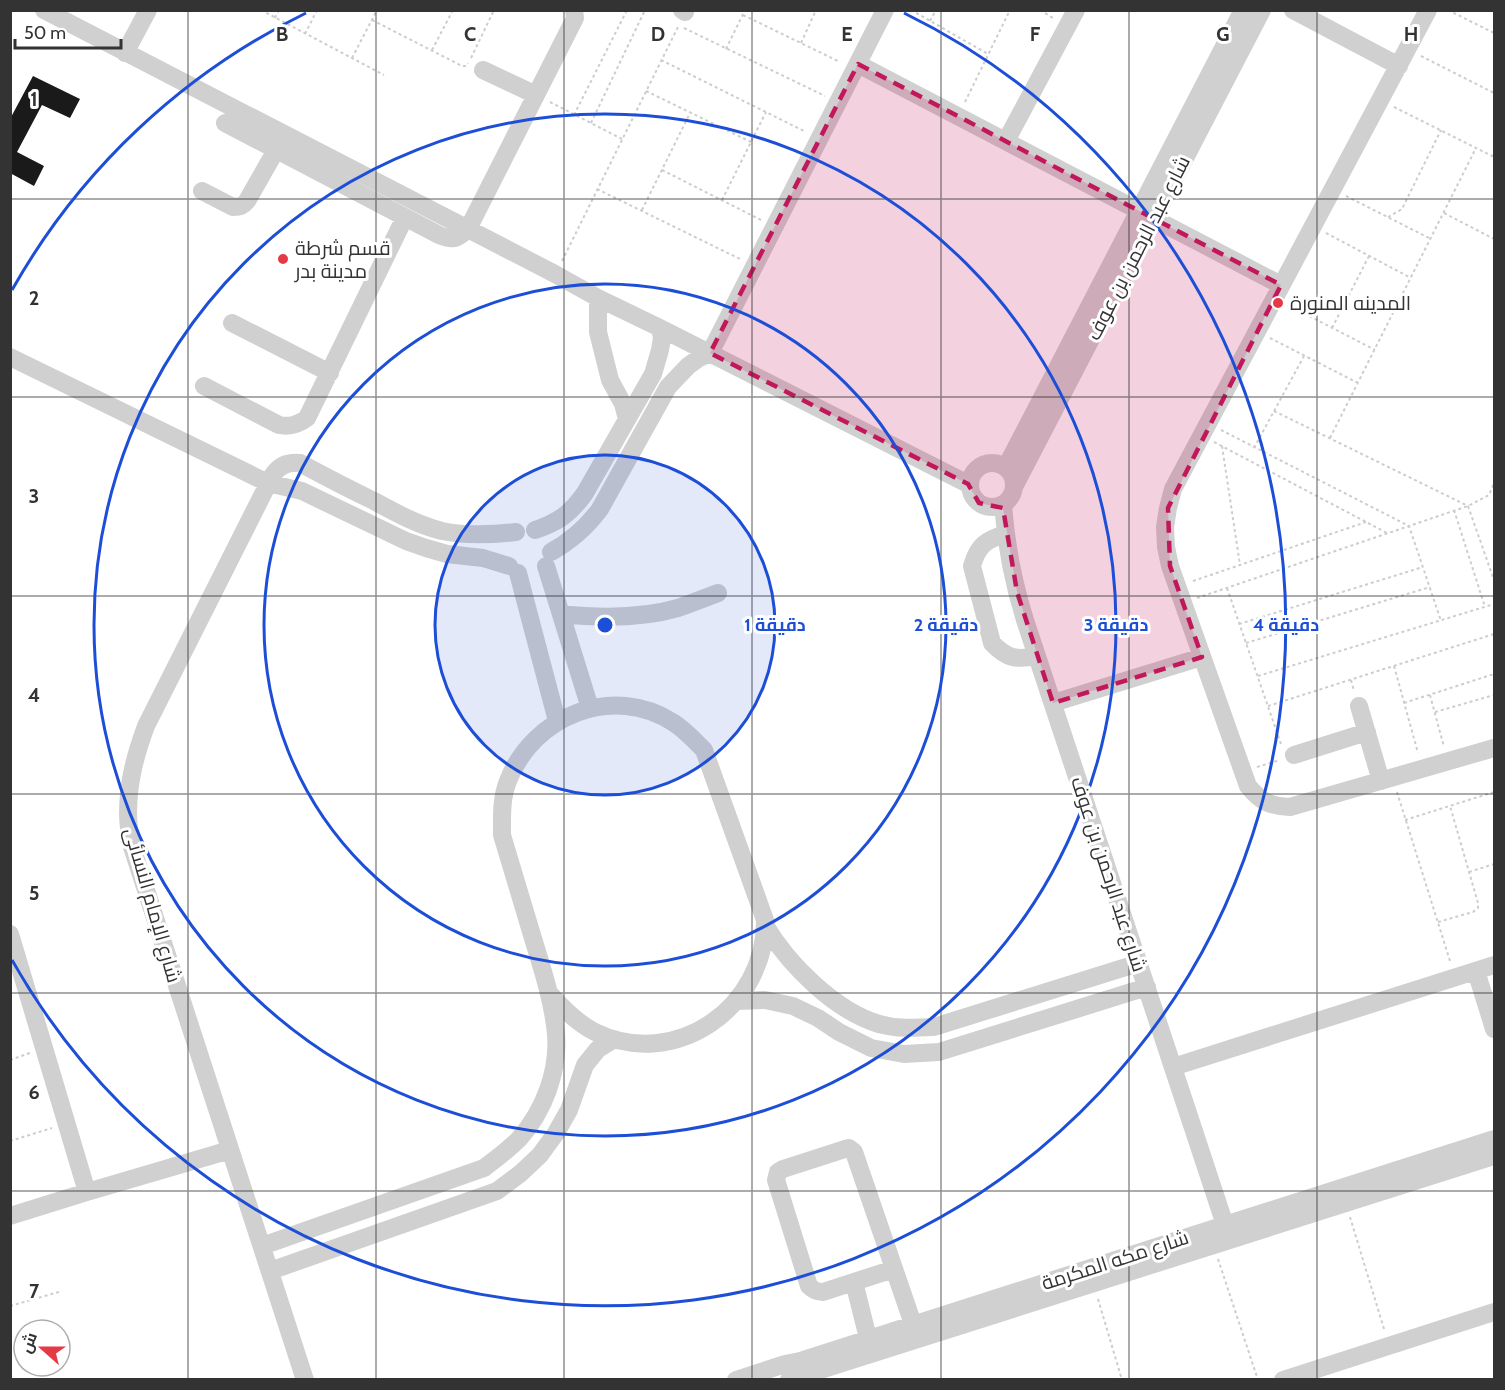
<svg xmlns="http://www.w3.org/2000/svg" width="1505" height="1390" font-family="Cabin,Cairo,sans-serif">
<rect width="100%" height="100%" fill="#fff"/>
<!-- building -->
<path fill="#1a1a1a" d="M33 76 80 99 70 118 42 105 17 152 44 166 34 186 10 173V119Z"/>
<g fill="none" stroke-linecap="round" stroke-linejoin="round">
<!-- path -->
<path stroke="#cdcdcd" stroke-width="2" stroke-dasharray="3 3" stroke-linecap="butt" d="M261 10 384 75
M911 10 988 54
M1040 10 1053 18
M1448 10 1494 33
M743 15 840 62
M275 18 279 10
M372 20 462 66H466L468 63
M930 21 936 10
M684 28 825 96
M305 34 317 10
M801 43 816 10
M726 49 745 10
M432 50 453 10
M1421 56 1494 93
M352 58 377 10
M471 58 494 10
M661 60 804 131
M646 91 751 142
M550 102 622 139
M965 102 1010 10
M1394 107 1492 156 1494 151
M574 115 627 10
M591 123 645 10
M662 170 761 220
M597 189 740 259
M1346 196 1431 239
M722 200 766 112
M642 210 690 113
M1444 213 1494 239
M1388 217 1402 209 1441 130
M1326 233 1411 278
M562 261 678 27
M1288 305 1375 350
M1332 328 1369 256
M1270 338 1358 383
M1274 411 1468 506 1494 580
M1221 430 1409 526 1441 621
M1330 438 1476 148
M1214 442 1387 533
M1222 446 1240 565
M1254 448 1304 356
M1454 510 1485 607
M1193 581 1366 522
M1227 588 1281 744
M1197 598 1468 506 1489 495 1494 483
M1239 624 1423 567
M1246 643 1430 587
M1394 666 1418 753
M1258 676 1494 604
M1351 680 1354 691
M1430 695 1444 747
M1404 703 1494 674
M1268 706 1494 634
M1435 712 1494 695
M1257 767 1280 760
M1397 792 1450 961
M1405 820 1494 792
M1469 872 1494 864
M1438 922 1473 912 1478 908V903L1450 806
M10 1060 30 1053
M10 1141 52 1128
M1350 1217 1384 1329
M1218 1259 1258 1380
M1098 1299 1122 1380
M10 1306 62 1291"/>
<!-- minor -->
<path stroke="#d0d0d0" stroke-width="18" d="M44 10 555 274 598 298 660 328 970 485
M682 10 685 12
M1293 10 1399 66
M1428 10 1173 489 1168 508 1165 527 1166 547 1170 566 1248 786C1261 802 1270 806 1290 807L1494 748
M125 53 148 10
M858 64 1281 285
M483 70 536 95
M225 123 439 235C453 241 457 239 468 229L573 22 575 18 574 10
M1006 141 1076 10
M202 191 233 207C240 207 243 206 247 201L276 150
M598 298V332L610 380 623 404 627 419
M232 323 330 373
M10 357 268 483 302 491 406 541 426 548 447 554 483 558 509 566
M204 386 279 425C290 427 298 425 307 418L405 217
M970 485a22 22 0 1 1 44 0a22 22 0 1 1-44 0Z
M1006 467 1243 10
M1015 485 1262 10
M1003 505C1006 544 1013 582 1025 620L1230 1240
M535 530C559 522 571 513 585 493L653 374 660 350 662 338 660 328
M1005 534C986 540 978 545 972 566L992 643C1007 659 1017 660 1037 656
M551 552C571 541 586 528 600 509L668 387 688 366 699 358 710 353 885 10
M546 566 590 708
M518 573 557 721
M561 614C599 618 640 619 678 608 692 603 705 598 718 593
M1053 703 1202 657
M1359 706 1381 781
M1294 755 1367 732
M765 925C788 964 835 1011 879 1024 897 1029 915 1028 934 1027L1139 963
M10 934 87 1192
M1476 971 1494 1029
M737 1001 765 1000 793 1006 818 1018 839 1032 871 1048 904 1054 939 1052 1147 987
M1173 1067 1494 965
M10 1216 87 1192 230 1150
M262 1246 484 1168C496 1159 508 1150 519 1139 544 1111 559 1071 556 1034 553 1003 544 974 535 945 524 908 513 872 502 835 502 817 501 798 508 781 533 716 613 683 674 723 685 730 694 740 704 750L765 920C766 1007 676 1071 595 1032 577 1023 563 1009 550 994
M894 1269 823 1292C817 1292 813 1290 809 1286L776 1180 778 1172 783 1169 845 1149 849 1148 854 1152 913 1324
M270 1271 497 1191 521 1173 540 1155 556 1133 569 1110 585 1065 598 1049 614 1039
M854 1282 868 1338
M305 1380 132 847C130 836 128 825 128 814 128 782 135 756 146 726L271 478C278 466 286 462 300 463 324 476 349 489 374 501 396 513 418 525 442 531 467 536 491 535 516 532
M736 1380 785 1364 800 1361 1494 1139
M789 1380 1494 1156
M1283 1380 1494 1312"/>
</g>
<!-- marked area -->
<path fill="#c2185b" fill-opacity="0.2" stroke="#c2185b" stroke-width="4.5" stroke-dasharray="12 8" stroke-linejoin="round" d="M858 64 1281 285 1168 508 1170 566 1202 657 1053 703 1017 592 1003 508 979 503 968 484 710 353Z"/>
<!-- grid -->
<path fill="none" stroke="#333" stroke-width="1.5" stroke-opacity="0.55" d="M188 10V1380M376 10V1380M564 10V1380M752 10V1380M941 10V1380M1129 10V1380M1317 10V1380M10 199H1494M10 397H1494M10 596H1494M10 794H1494M10 993H1494M10 1191H1494"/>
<!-- distance rings -->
<circle cx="605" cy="625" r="170" fill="#1d4ed8" fill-opacity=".12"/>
<g fill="none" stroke="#1d4ed8" stroke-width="3">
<circle cx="605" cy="625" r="170"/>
<circle cx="605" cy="625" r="341"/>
<circle cx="605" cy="625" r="511"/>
<path d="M12 290A681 681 0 0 1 306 13M904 13A681 681 0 1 1 12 960"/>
</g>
<!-- markers -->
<g fill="#e63946" stroke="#fff" stroke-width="2">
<circle cx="283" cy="259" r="6"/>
<circle cx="1278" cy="303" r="6"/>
</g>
<g text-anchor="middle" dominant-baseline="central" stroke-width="6" stroke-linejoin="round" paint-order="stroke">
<!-- poi labels -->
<g font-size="20" fill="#333" stroke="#fff" text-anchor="start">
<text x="295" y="248">قسم شرطة<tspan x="295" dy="23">مدينة بدر</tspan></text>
<text x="1290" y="303">المدينه المنورة</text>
</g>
<!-- street labels -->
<g font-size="20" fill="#333" stroke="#fff">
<text transform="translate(1138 248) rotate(-63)">شارع عبد الرحمن بن عوف</text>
<text transform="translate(1109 874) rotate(72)">شارع عبد الرحمن بن عوف</text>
<text transform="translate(153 905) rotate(74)">شارع الإمام النسائى</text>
<text transform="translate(1115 1260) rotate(-18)">شارع مكه المكرمة</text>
</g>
</g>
<g font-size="20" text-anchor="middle" font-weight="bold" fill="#333" stroke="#fff" stroke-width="6" stroke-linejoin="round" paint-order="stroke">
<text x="282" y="41">B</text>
<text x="470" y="41">C</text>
<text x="658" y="41">D</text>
<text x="847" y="41">E</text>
<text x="1035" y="41">F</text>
<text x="1223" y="41">G</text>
<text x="1411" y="41">H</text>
<text x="34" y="106">1</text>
<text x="34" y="305">2</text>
<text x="34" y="503">3</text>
<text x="34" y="702">4</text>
<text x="34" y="900">5</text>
<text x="34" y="1099">6</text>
<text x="34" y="1298">7</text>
</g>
<circle cx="605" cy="625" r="9" fill="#1d4ed8" stroke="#fff" stroke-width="3"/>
<g font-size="18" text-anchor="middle" font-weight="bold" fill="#1d4ed8" stroke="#fff" stroke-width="6" stroke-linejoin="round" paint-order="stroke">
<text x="775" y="631">1 دقيقة</text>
<text x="946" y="631">2 دقيقة</text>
<text x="1116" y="631">3 دقيقة</text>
<text x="1286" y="631">4 دقيقة</text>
</g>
<!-- border -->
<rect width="1505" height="1390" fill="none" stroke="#333333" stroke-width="24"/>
<!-- north arrow -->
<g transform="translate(42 1348) rotate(291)"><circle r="28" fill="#ffffff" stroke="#adadad" stroke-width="1.5"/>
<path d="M0-4.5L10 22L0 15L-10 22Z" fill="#e63946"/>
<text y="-9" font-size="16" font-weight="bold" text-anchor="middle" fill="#333333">ش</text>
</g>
<!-- scale -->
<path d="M15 39v9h106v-9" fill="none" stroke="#333333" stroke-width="3"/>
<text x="24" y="39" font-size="18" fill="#333333" stroke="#ffffff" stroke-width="4.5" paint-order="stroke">50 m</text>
</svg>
